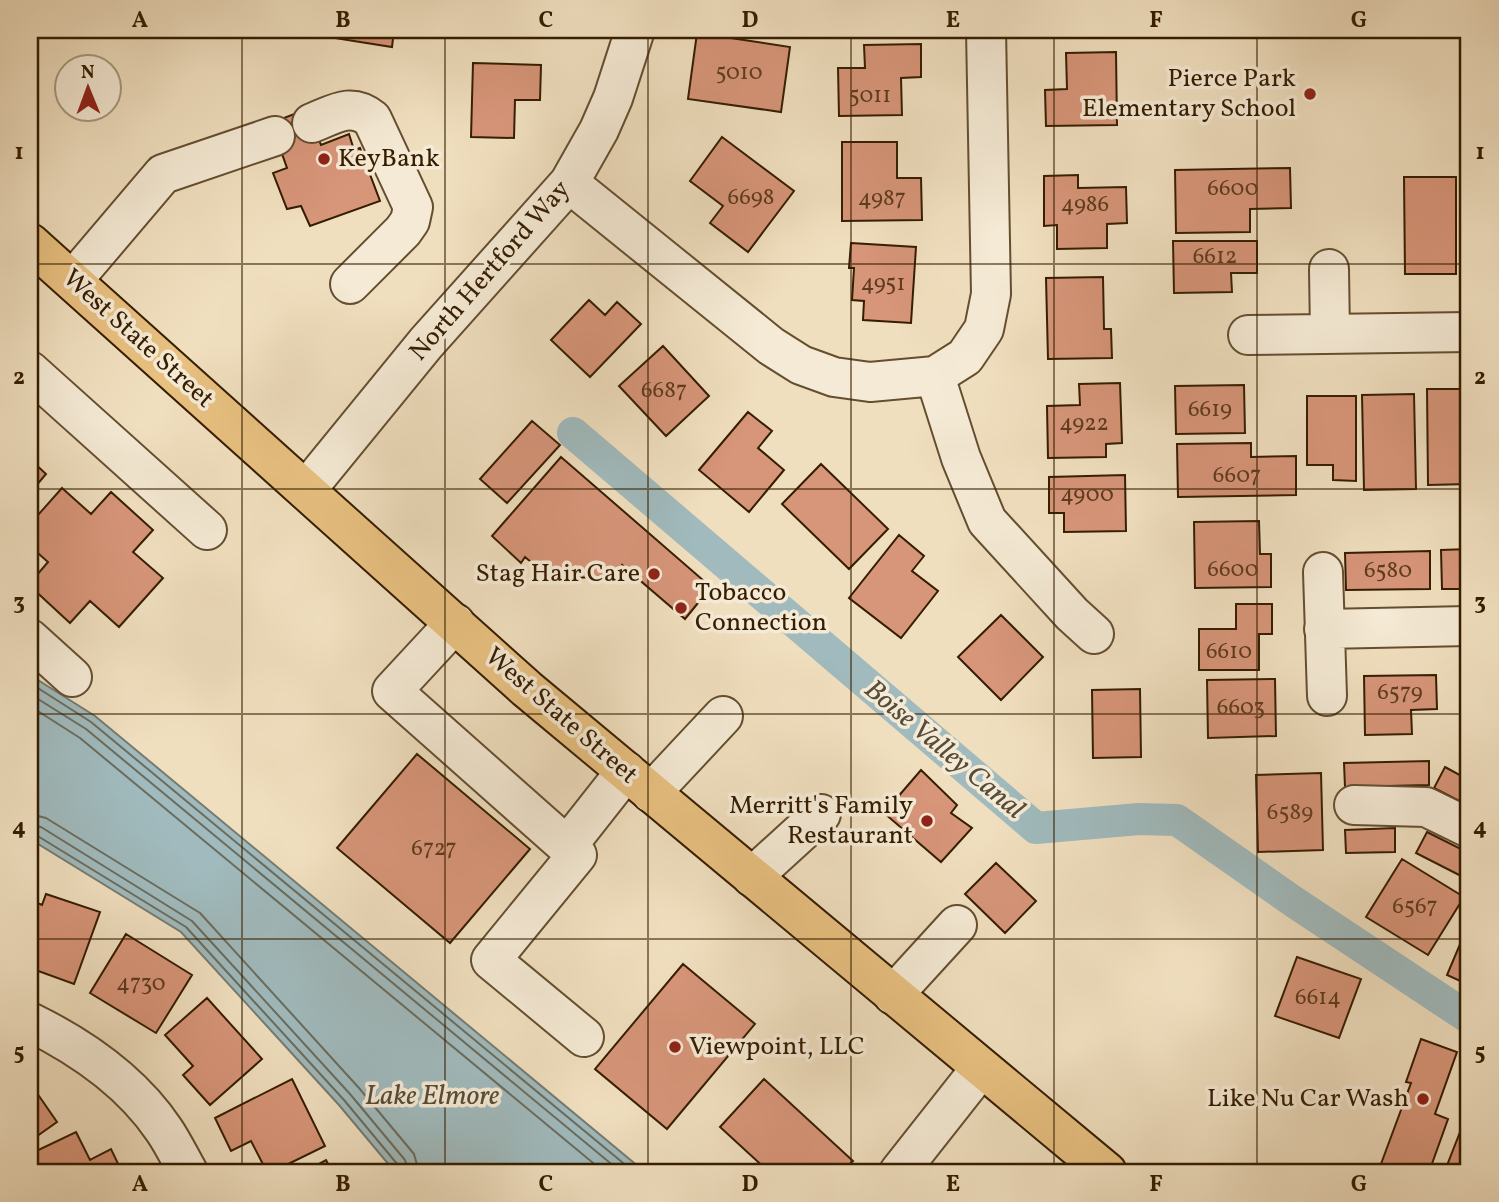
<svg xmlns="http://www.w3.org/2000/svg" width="1499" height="1202" font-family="Vollkorn,serif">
<rect width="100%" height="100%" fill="#f0dfbf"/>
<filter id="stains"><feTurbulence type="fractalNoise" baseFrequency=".00286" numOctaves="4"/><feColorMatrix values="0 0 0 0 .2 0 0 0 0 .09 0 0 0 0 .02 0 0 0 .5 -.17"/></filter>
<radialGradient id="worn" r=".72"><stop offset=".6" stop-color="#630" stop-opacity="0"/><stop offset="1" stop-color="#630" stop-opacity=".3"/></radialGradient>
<!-- water -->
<path fill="#a0babd" stroke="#757b71" stroke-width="2" d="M30 675 95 716 645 1172H395L339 1105 181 932 30 839Z"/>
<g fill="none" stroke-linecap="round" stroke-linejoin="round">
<!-- shore -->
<path stroke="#6a6c5e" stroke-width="2" d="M30 683 91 722 634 1172
M30 694 86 729 621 1172
M30 706 80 738 604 1172
M30 814 46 818 200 913 359 1088 414 1154 419 1172
M30 825 41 827 192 921 350 1094 405 1160 409 1172
M30 834 36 835 186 927 344 1100 398 1165 400 1172"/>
<!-- canal -->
<path stroke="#a0babd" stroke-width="32" d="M573 433 1036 828 1139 819 1177 820 1294 902 1469 1018"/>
</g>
<!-- building -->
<path fill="#d79579" stroke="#351d00" stroke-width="2" d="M323 30H394L392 47 322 36Z
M697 33 790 47 781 112 688 99Z
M921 44V77L901 78 902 115 839 116 838 68H865L864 45Z
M1116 52 1117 125 1046 126 1045 90 1067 89 1066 53Z
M473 63 541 65 540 100H515L514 138 471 137Z
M307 109 321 145 349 134 354 150 360 148 380 201 310 226 301 206 287 209 273 173 287 168 271 123Z
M722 137 794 191 748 252 710 223 723 206 690 181Z
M842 142H897V178H921L922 220 842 221Z
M1290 168 1291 208 1250 209V232L1176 233 1175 170Z
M1078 175V188L1126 187 1127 223 1107 224V248L1057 249V225L1044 226V176Z
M1404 177H1456V274H1405Z
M1465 177H1469V274H1467Z
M1173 241H1257V273H1231L1232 292 1174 293Z
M851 243 916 247 911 323 863 320 864 301 852 300 854 268H849Z
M1103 277 1104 329H1111L1112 358 1048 359 1046 278Z
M589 300 605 315 617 302 641 324 590 377 551 340Z
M663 346 709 396 666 436 619 386Z
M1120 383 1122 443 1106 444V457L1048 458 1047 406 1080 405 1079 384Z
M1244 385 1245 433 1176 434 1175 386Z
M1427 389H1465V414H1469V484L1428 485Z
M1414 394 1416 489 1364 490 1362 395Z
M1307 396H1356V481L1333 480V465H1307Z
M748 412 772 431 758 448 784 470 749 512 699 470Z
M532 421 560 445 507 503 480 479Z
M1251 443V457L1296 456V495L1178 497 1177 444Z
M561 457 711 587 685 619 622 565 617 576 551 579 525 557 521 563 492 536Z
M30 459 46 474 30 493Z
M821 464 888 529 849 569 782 504Z
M1125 475 1126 531 1064 532V513H1049V477Z
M62 488 91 514 111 492 153 530 133 552 163 578 119 627 90 601 70 623 30 586V583L48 562 30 546V524Z
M1259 521 1260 554H1271V587L1195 588 1194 522Z
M899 535 924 556 912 571 938 591 901 638 849 598Z
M1469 549V589H1442L1441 550Z
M1430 551V589L1346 590 1345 553Z
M1236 604H1272V634H1259V670H1199V629H1236Z
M1001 615 1043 657 1001 700 958 657Z
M1469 672V715H1463L1462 673Z
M1436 675 1437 709 1411 710 1412 734 1365 735 1364 676Z
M1275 679 1276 736 1208 738 1207 680Z
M1140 689 1141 757 1093 758 1092 690Z
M417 754 530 849 450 943 337 848Z
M1429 761V785L1345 787 1344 763Z
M1445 767 1469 780V806L1434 788Z
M921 770 957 805 951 813 972 828 941 862 884 813Z
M1321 773 1323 850 1258 852 1256 775Z
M1395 828V852L1346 853 1345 830Z
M1427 832 1469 853V880L1416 853Z
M1402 859 1464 897 1428 955 1366 917Z
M996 863 1036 901 1005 933 965 894Z
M46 894 100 912 74 984 30 968V900L42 905Z
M1469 923V985L1447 975Z
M126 934 192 975 156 1033 90 993Z
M1297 957 1361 979 1339 1038 1275 1016Z
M683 964 755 1024 667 1129 595 1069Z
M207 998 262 1059 210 1105 183 1075 193 1066 165 1035Z
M1421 1039 1457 1052 1435 1114 1448 1119 1429 1172H1378L1411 1083 1406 1082Z
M292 1079 325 1146 272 1172H267L251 1141 231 1151 215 1118Z
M764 1079 853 1161 842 1172H769L720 1127Z
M30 1083 57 1122 30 1141Z
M1469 1109V1172H1456L1446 1168Z
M76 1132 90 1160 111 1149 122 1172H30V1154Z
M326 1160 332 1172H304Z"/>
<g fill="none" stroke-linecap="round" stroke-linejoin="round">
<defs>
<path id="minor" d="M312 123C335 114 351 102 372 119L413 207 410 221 403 231 350 284
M569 183 771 346 801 365 834 377 870 382 935 376 965 357 984 329 991 294 986 30
M1329 269 1330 334
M73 280 163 174 275 136
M1248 335 1469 332
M30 371 207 530
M935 376 961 458 987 521 1072 614 1094 634
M306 490 426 343 569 183 599 130 613 98 635 30
M1323 572 1327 696
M455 623 392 691 577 855 491 960 584 1037
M1324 629 1469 626
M30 639 72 677
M651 793 723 716
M1354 805 1426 807 1469 828
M567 846 626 771
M752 877 821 814
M893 995 957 925
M30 1022C81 1047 131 1081 164 1130 173 1143 180 1158 188 1172
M899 1172 981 1068"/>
<path id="major" d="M30 243 527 689 1107 1172"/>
</defs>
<!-- minor casing -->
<use href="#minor" stroke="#644e30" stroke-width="42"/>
<!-- major casing -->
<use href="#major" stroke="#351d00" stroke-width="42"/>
<!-- minor -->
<use href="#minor" stroke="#f5ead5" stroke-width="38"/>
<!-- major -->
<use href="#major" stroke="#e8c080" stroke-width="38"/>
</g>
<!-- grid -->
<path fill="none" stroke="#351d00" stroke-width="2" stroke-opacity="0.55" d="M242 30V1172M445 30V1172M648 30V1172M851 30V1172M1054 30V1172M1257 30V1172M30 264H1469M30 489H1469M30 714H1469M30 939H1469"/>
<!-- markers -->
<g fill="#8f2418" stroke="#f5ead5" stroke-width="2.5">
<circle cx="1310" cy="94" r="7"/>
<circle cx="324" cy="159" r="7"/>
<circle cx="654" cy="574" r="7"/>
<circle cx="681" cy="608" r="7"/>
<circle cx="927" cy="821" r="7"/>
<circle cx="675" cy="1047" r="7"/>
<circle cx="1423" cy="1099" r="7"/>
</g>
<g text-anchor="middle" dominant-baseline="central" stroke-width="7" stroke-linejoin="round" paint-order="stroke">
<!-- number labels -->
<g font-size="23" fill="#5e3b1e">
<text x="739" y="73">5010</text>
<text x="870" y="96">5011</text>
<text x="1233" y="189">6600</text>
<text x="751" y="198">6698</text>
<text x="882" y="199">4987</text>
<text x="1085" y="205">4986</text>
<text x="1215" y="257">6612</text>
<text x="883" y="284">4951</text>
<text x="664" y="391">6687</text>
<text x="1210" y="410">6619</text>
<text x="1084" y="424">4922</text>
<text x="1237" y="476">6607</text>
<text x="1087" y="495">4900</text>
<text x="1233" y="570">6600</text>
<text x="1388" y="571">6580</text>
<text x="1229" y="652">6610</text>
<text x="1400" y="693">6579</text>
<text x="1241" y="708">6603</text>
<text x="1290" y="813">6589</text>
<text x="434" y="849">6727</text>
<text x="1415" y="907">6567</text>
<text x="141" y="984">4730</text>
<text x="1318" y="998">6614</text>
</g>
<!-- poi labels -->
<g font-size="26" fill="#351d00" stroke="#f5ead5" text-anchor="end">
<text x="1296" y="79">Pierce Park<tspan x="1296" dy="30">Elementary School</tspan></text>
<text x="338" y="159" text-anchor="start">KeyBank</text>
<text x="640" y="574">Stag Hair Care</text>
<text x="695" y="593" text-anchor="start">Tobacco<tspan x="695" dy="30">Connection</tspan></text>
<text x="913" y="806">Merritt's Family<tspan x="913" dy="30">Restaurant</tspan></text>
<text x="689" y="1047" text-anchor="start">Viewpoint, LLC</text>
<text x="1409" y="1099">Like Nu Car Wash</text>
</g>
<!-- street labels -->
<g font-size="26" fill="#351d00" stroke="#f5ead5">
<text transform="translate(490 271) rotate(-49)">North Hertford Way</text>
<text transform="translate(138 339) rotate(42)">West State Street</text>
<text transform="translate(561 716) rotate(41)">West State Street</text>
</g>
<!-- water labels -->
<g font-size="28" font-style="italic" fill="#554c39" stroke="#f5ead5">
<text transform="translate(944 750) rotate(40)">Boise Valley Canal</text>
<text x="432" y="1096">Lake Elmore</text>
</g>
</g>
<!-- margin -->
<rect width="1499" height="1202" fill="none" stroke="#f0dfbf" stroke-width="77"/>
<!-- north arrow -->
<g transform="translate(88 88) rotate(359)"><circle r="33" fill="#f5ead5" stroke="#a89880" stroke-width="2"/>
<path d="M0-5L12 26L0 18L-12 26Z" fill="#8f2418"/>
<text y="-10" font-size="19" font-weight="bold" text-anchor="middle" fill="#351d00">N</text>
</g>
<rect x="38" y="38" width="1422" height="1126" fill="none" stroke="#351d00" stroke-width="2.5"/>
<g font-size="23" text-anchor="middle" font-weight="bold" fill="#351d00">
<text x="140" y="27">A</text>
<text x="343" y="27">B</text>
<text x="546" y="27">C</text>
<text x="750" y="27">D</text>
<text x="953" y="27">E</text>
<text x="1156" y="27">F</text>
<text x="1359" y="27">G</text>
<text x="19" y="159">1</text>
<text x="1480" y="159">1</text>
<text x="19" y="384">2</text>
<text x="1480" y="384">2</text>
<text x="19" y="609">3</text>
<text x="1480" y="609">3</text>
<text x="19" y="834">4</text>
<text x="1480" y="834">4</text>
<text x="19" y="1059">5</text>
<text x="1480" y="1059">5</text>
<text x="140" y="1191">A</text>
<text x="343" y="1191">B</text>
<text x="546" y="1191">C</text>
<text x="750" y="1191">D</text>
<text x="953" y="1191">E</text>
<text x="1156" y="1191">F</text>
<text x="1359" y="1191">G</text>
</g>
<rect width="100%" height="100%" filter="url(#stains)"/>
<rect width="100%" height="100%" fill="url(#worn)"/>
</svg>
